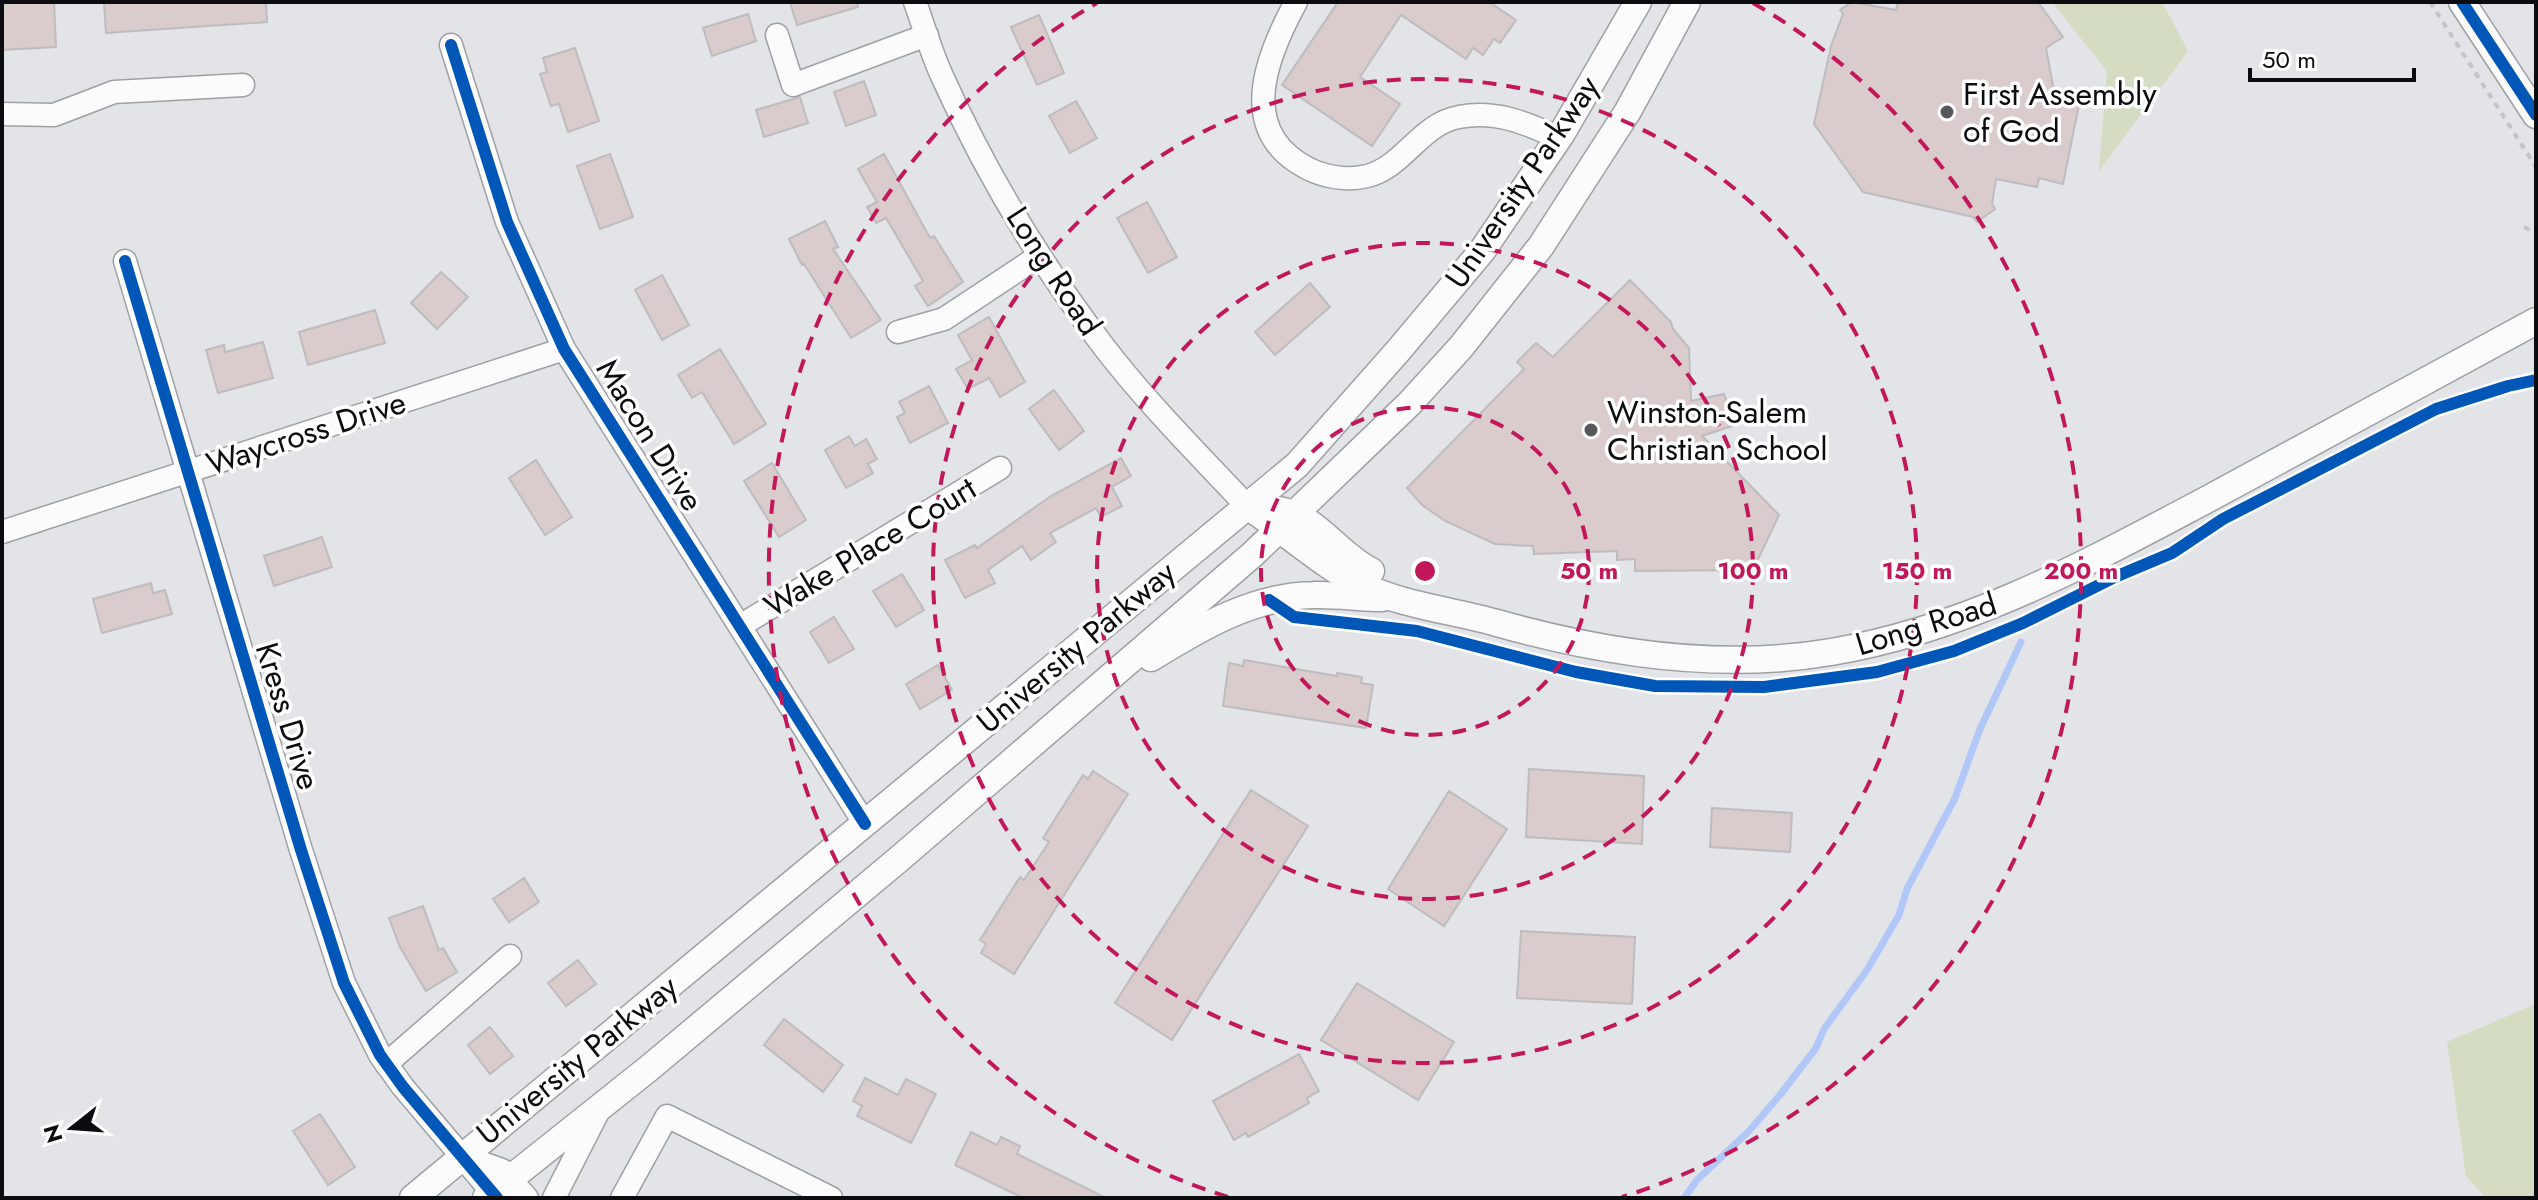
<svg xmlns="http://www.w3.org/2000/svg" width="2538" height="1200" font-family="Jost,sans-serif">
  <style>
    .green { fill: #d4ddc1 }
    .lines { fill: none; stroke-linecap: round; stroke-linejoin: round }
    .stream { stroke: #b1c7f7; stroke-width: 7 }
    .building { fill: #dacbcc; stroke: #bdbcbe; stroke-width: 2 }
    .minor-casing { stroke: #9fa0a4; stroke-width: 25 }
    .major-casing { stroke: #9fa0a4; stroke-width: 29 }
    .path { stroke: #c4c4c5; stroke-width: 4; stroke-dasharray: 6 6; stroke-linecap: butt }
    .minor { stroke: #fbfbfc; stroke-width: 22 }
    .major { stroke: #fbfbfc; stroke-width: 26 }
    .cycleway-casing { stroke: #fff; stroke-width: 17 }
    .cycleway { stroke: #0057b8; stroke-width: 12 }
    .ring { fill: none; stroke: #c2185b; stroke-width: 4; stroke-dasharray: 14 10 }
    .poi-dot { fill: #56585b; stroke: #fff; stroke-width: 3 }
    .labels { text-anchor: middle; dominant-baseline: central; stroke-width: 7; stroke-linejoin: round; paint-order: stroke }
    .poi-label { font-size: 32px; fill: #0b0c0f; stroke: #fff; text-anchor: start }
    .street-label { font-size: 32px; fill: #0b0c0f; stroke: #fff }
    .centre { fill: #c2185b; stroke: #fff; stroke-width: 4 }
    .ring-label { font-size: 24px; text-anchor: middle; font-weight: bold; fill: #c2185b; stroke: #fff; stroke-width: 7; stroke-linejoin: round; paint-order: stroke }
  </style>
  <rect width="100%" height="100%" fill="#e2e4e8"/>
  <g class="green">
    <polygon points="2052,2 2162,2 2188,51 2099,171 2107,71"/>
    <polygon points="2536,1004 2536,1198 2486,1198 2466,1176 2447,1042"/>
  </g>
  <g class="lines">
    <polyline class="stream" points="1684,1198 1697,1180 1749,1131 1780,1095 1816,1048 1824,1029 1867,970 1899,915 1907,889 1955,798 1980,729 2021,642"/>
  </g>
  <g class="building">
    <polygon points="2,2 54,2 56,47 2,50"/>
    <polygon points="104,2 266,2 267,22 106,33"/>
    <polygon points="790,2 857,2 858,7 797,25"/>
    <polygon points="1338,2 1489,2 1516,20 1500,43 1494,39 1483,55 1473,48 1466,59 1401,15 1360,77 1400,104 1372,146 1282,85"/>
    <polygon points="1852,2 1896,10 1898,2 2038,2 2063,37 2046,48 2055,96 2080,100 2063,184 2039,178 2037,187 1996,179 1992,204 1995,209 1977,222 1973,217 1863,192 1814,124 1831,46 1843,14 1840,10"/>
    <polygon points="748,14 756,41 712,56 703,28"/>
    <polygon points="1039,15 1064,73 1037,85 1011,27"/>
    <polygon points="575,48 599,121 568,132 559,104 551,106 540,74 547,72 543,58"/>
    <polygon points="864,81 876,115 846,126 834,92"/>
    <polygon points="800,97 808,123 764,137 756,110"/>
    <polygon points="1076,101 1097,138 1070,153 1049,116"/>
    <polygon points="610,154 633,217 600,229 577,166"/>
    <polygon points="884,154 930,238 934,236 963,282 928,306 915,286 923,281 886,218 876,223 867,207 877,202 858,169"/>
    <polygon points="1147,202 1177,257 1148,273 1117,218"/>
    <polygon points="825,221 838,247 833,249 881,320 851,338 804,264 802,265 789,239"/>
    <polygon points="441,272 468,297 437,329 411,303"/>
    <polygon points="662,275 689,325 662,340 635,290"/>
    <polygon points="1630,280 1671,322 1673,329 1689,348 1691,401 1724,394 1735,425 1702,436 1779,515 1753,570 1635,571 1635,559 1617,560 1617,551 1534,554 1533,546 1495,544 1445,521 1422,505 1407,488 1524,369 1517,362 1536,343 1553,357"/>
    <polygon points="1310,283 1330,307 1275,355 1255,332"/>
    <polygon points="375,310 385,343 308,365 299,332"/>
    <polygon points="989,317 1025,382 1000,397 989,378 968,389 956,369 972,360 958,335"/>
    <polygon points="263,342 273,378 218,393 206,350 224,345 225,352"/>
    <polygon points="720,349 766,424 734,444 702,392 692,398 678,375"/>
    <polygon points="929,386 948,423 910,443 897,417 905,413 899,402"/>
    <polygon points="1054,390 1084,431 1059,450 1029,409"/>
    <polygon points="849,436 855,446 866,439 877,459 868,464 873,473 846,488 825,450"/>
    <polygon points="1121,458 1131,476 1112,487 1122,506 1101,517 1096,508 1050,533 1056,542 1031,560 1022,546 988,570 995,583 965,598 945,560 975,545 977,548 1051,496"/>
    <polygon points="536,460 572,517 545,535 509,478"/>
    <polygon points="772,463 806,520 779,537 744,481"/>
    <polygon points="322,537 332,567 274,586 264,556"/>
    <polygon points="902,574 924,610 896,627 873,591"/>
    <polygon points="151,583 153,593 165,590 172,614 102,633 93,599"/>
    <polygon points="834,617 854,649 829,663 810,632"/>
    <polygon points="1244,660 1337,676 1337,673 1362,677 1361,683 1373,685 1366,728 1223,706 1229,663 1243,666"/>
    <polygon points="938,665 952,690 920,709 906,684"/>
    <polygon points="1529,769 1644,776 1642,844 1526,837"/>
    <polygon points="1093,771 1128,794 1014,974 981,953 986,944 980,940 1020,877 1024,880 1049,842 1043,838 1083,775 1088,779"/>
    <polygon points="1251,790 1308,826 1172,1040 1115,1003"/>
    <polygon points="1449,791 1507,829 1444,926 1388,889"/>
    <polygon points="1712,808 1792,813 1790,852 1710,847"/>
    <polygon points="524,878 539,902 509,922 493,899"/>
    <polygon points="423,906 439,950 443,948 457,972 426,991 400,947 389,918"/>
    <polygon points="1521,931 1635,937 1632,1004 1517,998"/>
    <polygon points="578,960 596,984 566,1006 548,983"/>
    <polygon points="1357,983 1454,1042 1418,1100 1321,1040"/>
    <polygon points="784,1019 843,1065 823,1092 764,1045"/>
    <polygon points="490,1027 513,1056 490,1074 468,1045"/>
    <polygon points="1299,1054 1319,1091 1307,1098 1309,1103 1248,1137 1246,1133 1234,1140 1213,1101"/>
    <polygon points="865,1078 898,1095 906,1079 936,1094 911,1143 857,1116 862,1106 853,1101"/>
    <polygon points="320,1114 355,1167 328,1185 293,1131"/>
    <polygon points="971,1132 997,1145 1001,1137 1020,1146 1017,1154 1106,1198 1023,1198 955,1165"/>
  </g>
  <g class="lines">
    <defs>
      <g id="minor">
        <path d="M915,2C924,27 931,52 942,76C985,172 1040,263 1104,347C1147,403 1197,453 1246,505"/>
        <path d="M1296,2C1266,57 1236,131 1307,168C1324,177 1348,181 1367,176C1404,167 1420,124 1459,117C1496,110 1526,123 1559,138"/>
        <polyline points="777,35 793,85 927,35"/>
        <polyline points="451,45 507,222 564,349 865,824"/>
        <polyline points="2,114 54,115 114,92 243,85"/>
        <polyline points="125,261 301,850 344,983 380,1055 403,1087 497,1198"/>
        <polyline points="898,332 944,319 1039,256"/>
        <polyline points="2,532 564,349"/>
        <polyline points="740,626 1000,468"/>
        <polyline points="386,1064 510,956"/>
        <polyline points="463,1156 502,1170 527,1198"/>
        <polyline points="554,1198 599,1110"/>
        <polyline points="622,1198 667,1116 831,1198"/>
      </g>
      <g id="major">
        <polyline points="2462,2 2536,115"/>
        <path d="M1246,505C1285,531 1320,563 1361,585C1403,606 1452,610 1497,623C1603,653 1721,671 1831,652C1968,629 2087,563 2208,499C2317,440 2427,380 2536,321"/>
        <path d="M1279,510C1316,516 1338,555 1371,571"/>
        <path d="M1151,658C1201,627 1253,596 1313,595C1336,594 1359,598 1382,598"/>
        <polyline points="413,1198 1297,465 1398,351 1482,251 1562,133 1638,2"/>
        <polyline points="486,1198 648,1069 899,859 1253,554 1410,403 1461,347 1541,246 1628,111 1687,2"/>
      </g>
    </defs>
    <use href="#minor" class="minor-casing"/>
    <use href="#major" class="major-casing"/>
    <g class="path">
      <polyline points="2430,2 2536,167"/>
      <polyline points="2524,227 2536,233"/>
    </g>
    <use href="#minor" class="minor"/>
    <use href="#major" class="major"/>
    <defs>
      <g id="cycleway">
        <polyline points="2462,2 2536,115"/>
        <polyline points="451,45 507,222 564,349 865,824"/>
        <polyline points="125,261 301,850 344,983 380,1055 403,1087 497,1198"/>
        <polyline points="1269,600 1294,617 1417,631 1576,672 1655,686 1764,687 1877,672 1954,651 2023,623 2115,577 2172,553 2223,519 2436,409 2508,386 2536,380"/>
      </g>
    </defs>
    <use href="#cycleway" class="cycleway-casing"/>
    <use href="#cycleway" class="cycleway"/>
  </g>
  <g class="ring">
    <circle cx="1425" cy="571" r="164"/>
    <circle cx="1425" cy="571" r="328"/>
    <circle cx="1425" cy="571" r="492"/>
    <path d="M1228 1197A656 656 0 0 1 1097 3M1753 3A656 656 0 0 1 1622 1197"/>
  </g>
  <g class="poi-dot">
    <circle cx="1947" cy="112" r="8"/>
    <circle cx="1591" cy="430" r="8"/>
  </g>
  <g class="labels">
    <g class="poi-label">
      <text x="1963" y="94">First Assembly<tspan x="1963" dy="37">of God</tspan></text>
      <text x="1607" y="412">Winston-Salem<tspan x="1607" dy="37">Christian School</tspan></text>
    </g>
    <g class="street-label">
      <text transform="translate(1522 182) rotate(-56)">University Parkway</text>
      <text transform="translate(1054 271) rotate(57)">Long Road</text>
      <text transform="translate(306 433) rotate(-18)">Waycross Drive</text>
      <text transform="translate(650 435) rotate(58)">Macon Drive</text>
      <text transform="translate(870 547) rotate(-31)">Wake Place Court</text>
      <text transform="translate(1926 624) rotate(-17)">Long Road</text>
      <text transform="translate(1076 647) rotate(-40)">University Parkway</text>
      <text transform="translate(288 716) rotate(73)">Kress Drive</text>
      <text transform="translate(577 1060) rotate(-39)">University Parkway</text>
    </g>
  </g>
  <circle cx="1425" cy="571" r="12" class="centre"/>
  <g class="ring-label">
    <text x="1589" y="579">50 m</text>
    <text x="1753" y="579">100 m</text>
    <text x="1917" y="579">150 m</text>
    <text x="2081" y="579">200 m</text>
  </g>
  <rect width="2538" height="1200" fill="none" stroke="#0b0c0f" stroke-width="8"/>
  <g transform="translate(72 1128) rotate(253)" stroke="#ffffff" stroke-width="6" paint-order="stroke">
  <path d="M0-6L14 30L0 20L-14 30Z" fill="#0b0c0f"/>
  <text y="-12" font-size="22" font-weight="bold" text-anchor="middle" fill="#0b0c0f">N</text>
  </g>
  <path d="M2250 68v12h164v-12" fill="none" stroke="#0b0c0f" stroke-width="4"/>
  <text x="2262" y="68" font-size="24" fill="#0b0c0f" stroke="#ffffff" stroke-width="6" paint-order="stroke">50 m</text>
</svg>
